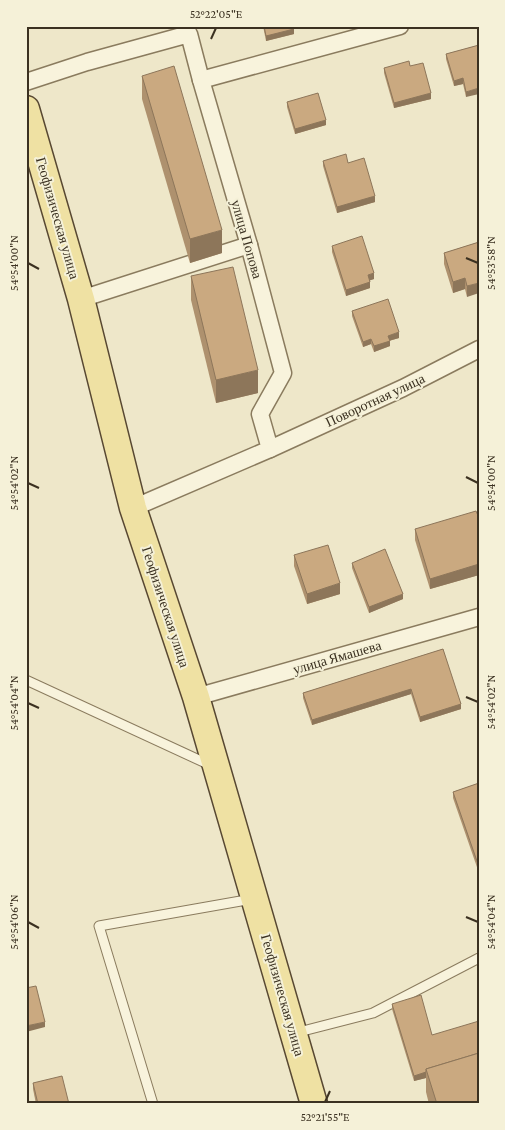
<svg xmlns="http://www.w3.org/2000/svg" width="505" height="1130" font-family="'Crimson Pro',serif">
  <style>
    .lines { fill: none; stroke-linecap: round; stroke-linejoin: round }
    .lane-casing { stroke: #8a7b5e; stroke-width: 11 }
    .street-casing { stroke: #8a7b5e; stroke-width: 19 }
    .primary-casing { stroke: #584832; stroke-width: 29 }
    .lane { stroke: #f8f3dc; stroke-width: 9 }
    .street { stroke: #f8f3dc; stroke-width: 16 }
    .primary { stroke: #efe1a3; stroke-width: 26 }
    .wall { fill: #ae916e }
    .shaded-wall { fill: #8d765a }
    .building { fill: #caa980; stroke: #8d765a }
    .ticks { fill: none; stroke: #3b3121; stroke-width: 2 }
    .labels { text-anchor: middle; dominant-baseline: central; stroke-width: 4; stroke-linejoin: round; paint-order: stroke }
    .street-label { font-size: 14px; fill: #3b3121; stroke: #f5f1d8 }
    .neatline { fill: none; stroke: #3b3121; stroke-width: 2 }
    .ticks-label { font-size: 12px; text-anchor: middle; fill: #3b3121 }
  </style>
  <rect width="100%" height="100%" fill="#eee7c9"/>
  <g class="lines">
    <defs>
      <g id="lane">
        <polyline points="26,680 210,765"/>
        <polyline points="295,1033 373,1013 479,958"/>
        <polyline points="153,1104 99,926 252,899"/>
      </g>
      <g id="street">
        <polyline points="26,82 87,62 189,34 201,80"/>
        <polyline points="81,299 249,245"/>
        <polyline points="270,449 403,388 479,349"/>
        <polyline points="133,508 270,449 260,414 283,373 249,245 201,80 400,26"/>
        <polyline points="196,697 479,617"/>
      </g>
      <polyline id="primary" points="26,109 81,299 133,508 196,697 314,1104"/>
    </defs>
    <use href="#lane" class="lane-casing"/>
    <use href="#street" class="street-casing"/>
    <use href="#primary" class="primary-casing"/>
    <use href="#lane" class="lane"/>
    <use href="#street" class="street"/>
    <use href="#primary" class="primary"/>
  </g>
  <g class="wall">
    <polygon points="263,26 294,26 294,34 266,41"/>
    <polygon points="479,45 466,97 463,84 454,86 446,59 446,54"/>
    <polygon points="410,66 431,99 394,108 384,73 384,68"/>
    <polygon points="142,76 222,253 190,263 142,99"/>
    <polygon points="287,102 326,125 295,134 287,107"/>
    <polygon points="323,161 348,163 375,202 337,213 323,166"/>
    <polygon points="479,242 467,297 465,289 453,293 444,264 444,253"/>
    <polygon points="332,246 374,279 370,280 370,288 346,296 332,252"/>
    <polygon points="191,276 258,393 216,403 191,300"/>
    <polygon points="352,311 399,338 389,341 390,346 374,352 371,344 363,347 352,316"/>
    <polygon points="479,518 479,575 430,589 415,540 415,529"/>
    <polygon points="294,555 340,594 307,604 294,566"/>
    <polygon points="352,563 403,599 369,613 352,568"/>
    <polygon points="443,649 461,709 420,722 411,694 312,725 303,698 303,693"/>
    <polygon points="479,783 479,873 453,798 453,792"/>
    <polygon points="392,1004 432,1035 479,1104 429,1104 426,1092 426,1078 414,1081 392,1009"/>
    <polygon points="33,1083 69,1104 36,1104 33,1089"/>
  </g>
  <g class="shaded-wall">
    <polygon points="294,29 294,34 266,41 266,36"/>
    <polygon points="463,78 463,84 454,86 454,81"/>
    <polygon points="479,88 479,94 466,97 466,92"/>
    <polygon points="431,93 431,99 394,108 394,103"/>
    <polygon points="326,120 326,125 295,134 295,129"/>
    <polygon points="375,196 375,202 337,213 337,207"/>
    <polygon points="222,230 222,253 190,263 190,239"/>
    <polygon points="374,273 374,279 368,281 368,275"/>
    <polygon points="465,278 465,289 453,293 453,282"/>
    <polygon points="370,282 370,288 346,296 346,290"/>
    <polygon points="479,283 479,293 467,297 467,286"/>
    <polygon points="399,332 399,338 388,341 388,336"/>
    <polygon points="371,339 371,344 363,347 363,342"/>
    <polygon points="390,341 390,346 374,352 374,346"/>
    <polygon points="258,370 258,393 216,403 216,380"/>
    <polygon points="479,564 479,575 430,589 430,579"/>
    <polygon points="340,583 340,594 307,604 307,594"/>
    <polygon points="403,594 403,599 369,613 369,607"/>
    <polygon points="411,689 411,694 312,725 312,720"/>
    <polygon points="461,704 461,709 420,722 420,717"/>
    <polygon points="45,1022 45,1027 26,1032 26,1026"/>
    <polygon points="426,1072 426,1078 414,1081 414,1076"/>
  </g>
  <g class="building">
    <polygon points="264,26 294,26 294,29 266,36"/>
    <polygon points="479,45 479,88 466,92 463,78 454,81 446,54"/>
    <polygon points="409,61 410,66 423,63 431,93 394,103 384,68"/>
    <polygon points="174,66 222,230 190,239 142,76"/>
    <polygon points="318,93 326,120 295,129 287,102"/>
    <polygon points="346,154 348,163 364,158 375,196 337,207 323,161"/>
    <polygon points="362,236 374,273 368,275 370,282 346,290 332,246"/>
    <polygon points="479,242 479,283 467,286 465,278 453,282 444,253"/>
    <polygon points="233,267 258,370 216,380 191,276"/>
    <polygon points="388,299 399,332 388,336 390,341 374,346 371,339 363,342 352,311"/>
    <polygon points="476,511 479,518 479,564 430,579 415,529"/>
    <polygon points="328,545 340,583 307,594 294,555"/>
    <polygon points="385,549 403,594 369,607 352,563"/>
    <polygon points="443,649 461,704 420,717 411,689 312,720 303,693"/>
    <polygon points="479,783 479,867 453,792"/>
    <polygon points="36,986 45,1022 26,1026 26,988"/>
    <polygon points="421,995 432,1035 479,1021 479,1053 426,1069 426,1072 414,1076 392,1004"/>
    <polygon points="479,1053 479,1104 437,1104 426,1069"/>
    <polygon points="62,1076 69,1104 38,1104 33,1083"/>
  </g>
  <path class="ticks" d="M211,39L216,28M466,258L478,263M28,263L39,269M466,477L478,483M28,483L39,488M466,697L478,702M28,703L39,708M466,917L478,922M28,922L39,928M325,1102L330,1091"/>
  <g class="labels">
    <g class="street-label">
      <text transform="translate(58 218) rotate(74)">Геофизическая улица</text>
      <text transform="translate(247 239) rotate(74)">улица Попова</text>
      <text transform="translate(375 400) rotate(-25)">Поворотная улица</text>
      <text transform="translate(166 607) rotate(72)">Геофизическая улица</text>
      <text transform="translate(337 657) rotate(-16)">улица Ямашева</text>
      <text transform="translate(283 995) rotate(74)">Геофизическая улица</text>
    </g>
  </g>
  <rect width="505" height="1130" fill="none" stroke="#f5f1d8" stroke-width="55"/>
  <rect x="28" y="28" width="450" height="1074" class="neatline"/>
  <g class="ticks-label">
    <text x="216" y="18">52°22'05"E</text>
    <text transform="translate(491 263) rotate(-90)" y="4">54°53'58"N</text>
    <text transform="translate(14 263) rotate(-90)" y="4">54°54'00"N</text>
    <text transform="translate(491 483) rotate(-90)" y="4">54°54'00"N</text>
    <text transform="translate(14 483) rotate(-90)" y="4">54°54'02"N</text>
    <text transform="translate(491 702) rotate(-90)" y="4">54°54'02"N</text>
    <text transform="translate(14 703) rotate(-90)" y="4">54°54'04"N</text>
    <text transform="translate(491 922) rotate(-90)" y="4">54°54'04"N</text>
    <text transform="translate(14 922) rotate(-90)" y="4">54°54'06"N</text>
    <text x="325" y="1121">52°21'55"E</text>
  </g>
</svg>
